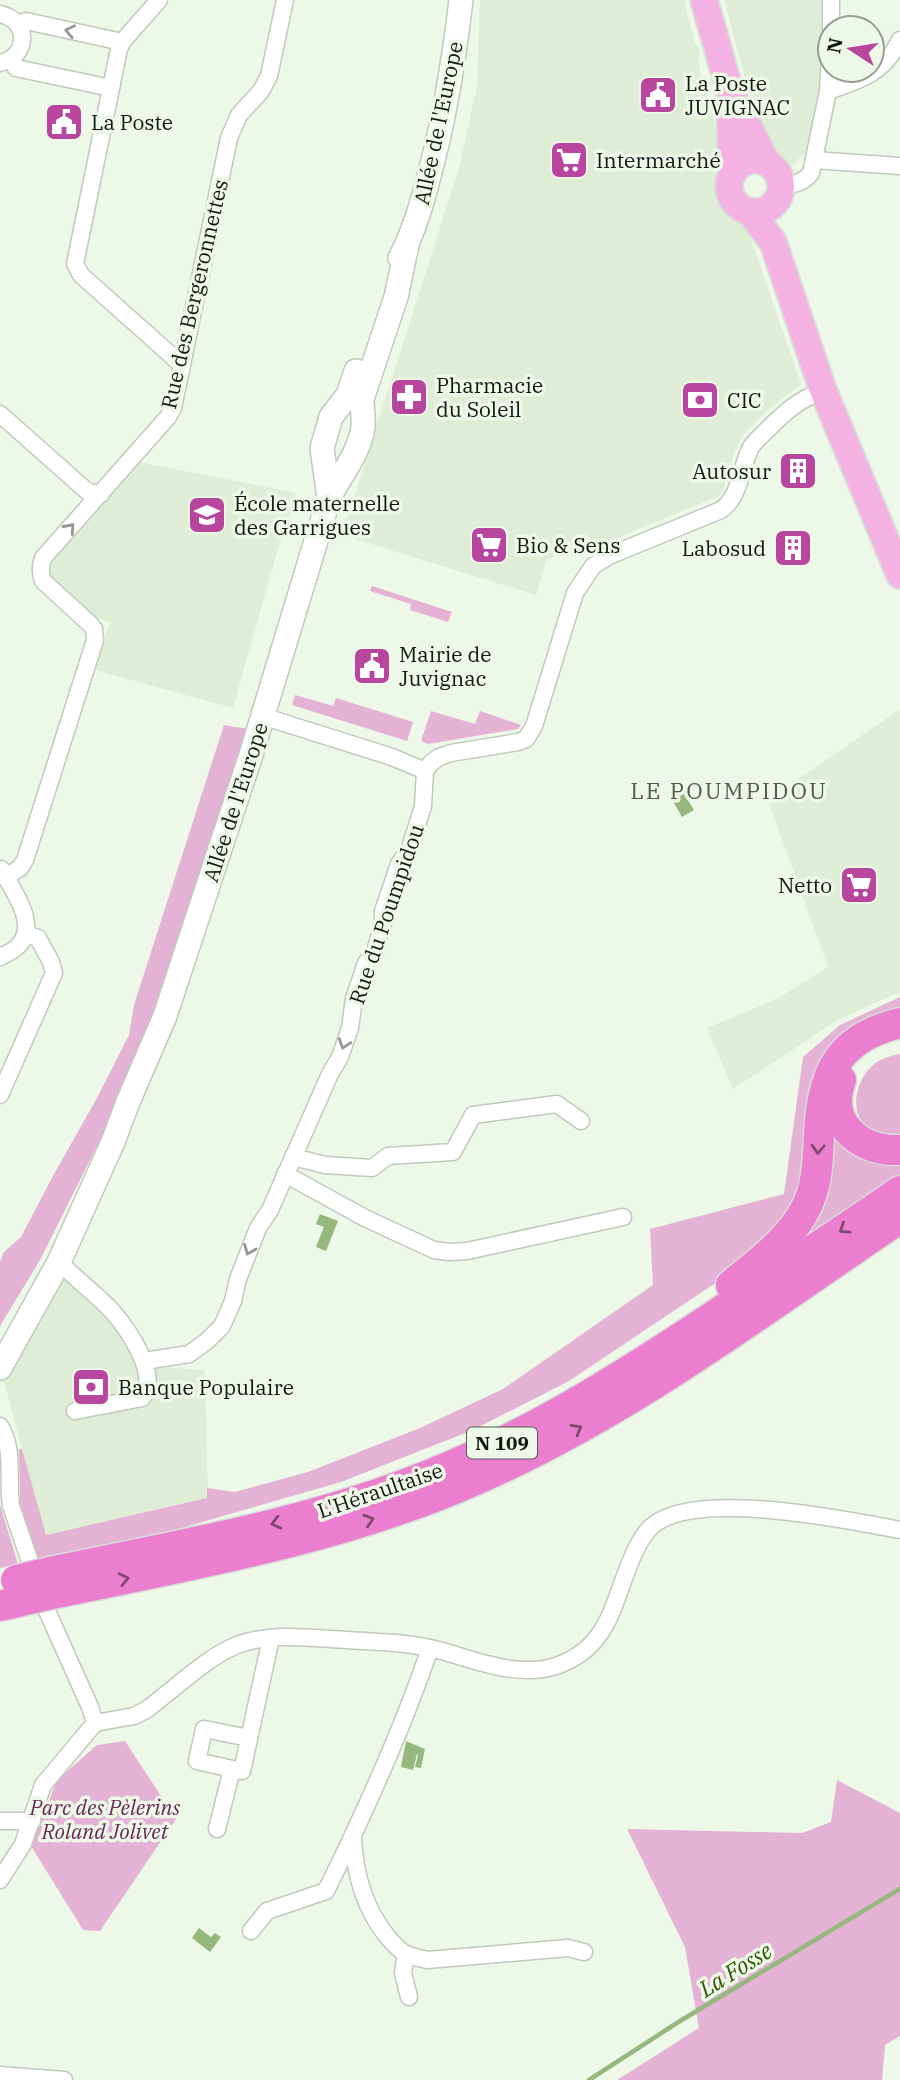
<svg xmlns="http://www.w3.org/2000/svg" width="900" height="2080" font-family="'IBM Plex Serif',serif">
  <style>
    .built { fill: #dfedd6 }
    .green { fill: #e3b2d4 }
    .water { fill: #96b77e }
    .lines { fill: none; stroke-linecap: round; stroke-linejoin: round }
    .stream { stroke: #96b77e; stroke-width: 4.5 }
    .street-casing { stroke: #c0caba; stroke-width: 19 }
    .secondary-casing { stroke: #c0caba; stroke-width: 26 }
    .primary-casing { stroke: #d9dad9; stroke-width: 30 }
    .highway-casing { stroke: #d9dad9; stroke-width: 33 }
    .street { stroke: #fff; stroke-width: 16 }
    .secondary { stroke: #fff; stroke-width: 23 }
    .primary { stroke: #f4b2e2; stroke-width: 26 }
    .highway { stroke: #ec7ecf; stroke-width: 30 }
    .highway-bridge-casing { stroke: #d9dad9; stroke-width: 33; stroke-linecap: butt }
    .highway-bridge { stroke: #ec7ecf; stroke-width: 30 }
    .oneway { stroke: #959794 }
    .oneway2 { stroke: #804a70 }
    .labels { text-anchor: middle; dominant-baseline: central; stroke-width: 7; stroke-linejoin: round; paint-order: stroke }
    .shield { fill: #eef8e8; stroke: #555a52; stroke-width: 2 }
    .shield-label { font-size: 19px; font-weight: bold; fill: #141711 }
    .poi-label { font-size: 21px; fill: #141711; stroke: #eef8e8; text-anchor: start }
    .street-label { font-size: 21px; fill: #141711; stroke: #eef8e8 }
    .park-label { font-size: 21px; font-style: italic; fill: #6a275a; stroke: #eef8e8 }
    .neighbourhood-label { font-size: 23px; letter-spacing: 2px; fill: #525a4d; stroke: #eef8e8 }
    .water-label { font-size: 23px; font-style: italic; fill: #2f5600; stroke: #eef8e8 }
  </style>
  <rect width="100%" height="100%" fill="#eef8e8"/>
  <g class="built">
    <polygon points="480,0 684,0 695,44 699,49 699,67 722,152 717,185 718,196 729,216 746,229 751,239 801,384 768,410 743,435 735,449 724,488 719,496 590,549 575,548 547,559 536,595 342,535 459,168 477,86"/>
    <polygon points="724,0 821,0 822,27 818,95 807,151 789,168 763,133 745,78"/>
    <polygon points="139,462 296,493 273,566 233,708 95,670 110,622 95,617 49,574 48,562"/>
    <polygon points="900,709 900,992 838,1020 733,1089 707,1028 777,999 828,967 768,800"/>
    <polygon points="60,1275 116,1323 141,1366 205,1370 208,1498 45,1535 4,1381"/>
  </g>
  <g class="green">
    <polygon points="372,586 452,612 448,622 410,610 411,604 370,591"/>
    <polygon points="295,695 333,706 336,698 413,722 407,741 292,705"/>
    <polygon points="431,711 475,724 480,711 521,725 518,729 428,744 421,741"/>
    <polygon points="224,725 248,729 143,1054 40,1260 0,1326 0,1262 4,1252 21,1237 54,1174 97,1098 129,1035 134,1005"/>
    <polygon points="900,997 900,1015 859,1030 799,1191 777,1229 744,1264 569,1381 473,1430 341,1482 178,1529 39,1560 20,1503 19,1449 22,1449 46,1535 207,1498 207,1488 235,1492 308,1472 420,1428 503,1389 653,1285 650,1229 784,1194 803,1057 840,1025"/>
    <path d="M900,1054V1139C887,1137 868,1132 861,1120C851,1105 858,1080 870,1068C878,1059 889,1056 900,1054Z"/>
    <polygon points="835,1103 900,1156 900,1174 799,1243"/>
    <polygon points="0,1505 18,1564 0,1568"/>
    <polygon points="125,1741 176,1819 100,1931 83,1930 31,1846 57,1780 97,1745"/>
    <polygon points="837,1780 900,1813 900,2036 885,2045 882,2080 617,2080 699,2028 685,1947 627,1829 802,1833 831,1822"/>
  </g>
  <g class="water">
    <polygon points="680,787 694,810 682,817 669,794"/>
    <polygon points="320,1214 338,1221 326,1251 316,1247 324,1227 316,1224"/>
    <polygon points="406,1741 425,1749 421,1768 415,1767 418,1755 417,1754 413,1770 401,1767"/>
    <polygon points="199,1928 211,1937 215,1933 221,1937 210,1952 192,1938"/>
  </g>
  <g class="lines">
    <polyline class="stream" points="589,2080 680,2021 900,1889"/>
    <defs>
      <g id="street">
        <polyline points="159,0 122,42 119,49 75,264 81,275 182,365"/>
        <polyline points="831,0 831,28"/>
        <path d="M0,14C30,20 29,57 0,63"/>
        <polyline points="18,25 26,21 122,42"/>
        <polyline points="11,60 16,68 111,88"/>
        <path d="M828,91C861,80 884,73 900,40"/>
        <polyline points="814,160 900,166"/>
        <path d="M781,185C794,185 803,183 811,173L828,91L830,57"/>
        <polyline points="0,414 88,492 101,494"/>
        <polyline points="262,716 392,757 425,771"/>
        <path d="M5,877L20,868L25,860L95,640L94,629L91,625L43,581C40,573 40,566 43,558L168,417L173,408L229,138L239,115L261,91L269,76L285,0"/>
        <path d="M0,957C6,954 14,951 19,945C39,924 12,889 1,869"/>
        <polyline points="0,1095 54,973 51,962 38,938 25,934"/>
        <polyline points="293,1157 325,1165 372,1168 388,1156 453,1152 473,1115 557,1104 581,1121"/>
        <polyline points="285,1174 365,1218 434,1250 449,1252 467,1251 623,1217"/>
        <path d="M59,1262C76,1279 96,1294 112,1311C127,1328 161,1376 142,1398L75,1411"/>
        <path d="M144,1361L189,1354L207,1341L222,1326L233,1301L238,1279L258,1228L270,1210L330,1074L340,1057L350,1028L354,999L366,963L375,951L383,924V911L399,864L410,848L414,835L423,806L425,771L431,763L439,757L451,753L518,742L526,739L534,726L575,593L593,566L611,555L721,510C741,496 740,468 751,447C755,441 761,436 766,431C786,411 797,401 823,390"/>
        <path d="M0,1426C15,1450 7,1479 11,1506L47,1611L90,1707L95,1723"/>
        <path d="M95,1723L134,1716L146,1710C173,1690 207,1657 237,1645C272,1632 310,1638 347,1640C379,1642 410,1642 442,1651C477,1661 519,1678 556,1666C610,1647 612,1604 632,1558C636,1548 643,1535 651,1527C692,1488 847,1520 900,1530"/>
        <polyline points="232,1769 197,1761 204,1729 249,1738"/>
        <polyline points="0,1821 32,1821"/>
        <polyline points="217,1829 232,1769 242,1771 271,1638"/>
        <path d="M353,1839C355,1874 364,1907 386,1935C392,1942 398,1950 406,1954C412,1957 420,1958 427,1960L568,1948L584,1952"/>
        <polyline points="0,1880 23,1844 43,1785 95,1723"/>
        <path d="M251,1931L267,1911L326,1891C365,1812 402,1731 430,1648"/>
        <polyline points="406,1954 403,1973 409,1997"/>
        <polyline points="0,2075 64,2080"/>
      </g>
      <g id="secondary">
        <path d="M400,258C414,232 422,204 429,176C445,118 454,60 461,0"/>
        <polyline points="329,498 322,448 331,417 348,395 356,371"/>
        <path d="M0,1368L59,1262L113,1142L128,1102L165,1016L250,758L329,498C341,474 359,454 363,427C364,417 362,409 362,399L396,297L407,245"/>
      </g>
      <g id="primary">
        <polyline points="704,0 729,88 766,162"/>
        <polyline points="730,99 732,174"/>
        <circle cx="755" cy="186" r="26"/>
        <polyline points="750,212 773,242 823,390 900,575"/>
      </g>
      <g id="highway">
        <path d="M841,1080C825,1122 859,1152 900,1150"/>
        <path d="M731,1285C762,1259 800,1233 812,1193C818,1174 818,1154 819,1134C822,1074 837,1038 900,1023"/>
        <path d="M50,1572C177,1545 308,1524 429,1475C538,1431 636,1368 733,1303C789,1266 845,1229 900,1191"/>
        <path d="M57,1593C197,1564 340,1539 471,1482C626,1415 761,1312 900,1218"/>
        <polyline points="0,1606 22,1601"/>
      </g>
    </defs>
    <use href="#street" class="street-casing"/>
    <use href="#secondary" class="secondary-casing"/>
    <use href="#primary" class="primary-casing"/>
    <use href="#highway" class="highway-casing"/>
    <use href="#street" class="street"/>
    <use href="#secondary" class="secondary"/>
    <use href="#primary" class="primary"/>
    <use href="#highway" class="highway"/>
    <defs>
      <g id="highway-bridge">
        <polyline points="16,1580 50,1572"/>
        <polyline points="22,1601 57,1593"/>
      </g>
    </defs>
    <use href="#highway-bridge" class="highway-bridge-casing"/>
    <use href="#highway-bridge" class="highway-bridge"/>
  </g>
  <defs><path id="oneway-chevron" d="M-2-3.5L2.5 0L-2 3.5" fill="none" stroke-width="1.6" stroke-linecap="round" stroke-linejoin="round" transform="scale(1.75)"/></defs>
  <g class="oneway">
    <use href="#oneway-chevron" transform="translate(70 31) rotate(-168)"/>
    <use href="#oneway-chevron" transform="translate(70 528) rotate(-48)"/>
    <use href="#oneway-chevron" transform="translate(344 1044) rotate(109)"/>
    <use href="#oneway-chevron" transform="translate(249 1250) rotate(112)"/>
  </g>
  <g class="oneway2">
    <use href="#oneway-chevron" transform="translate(818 1149) rotate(93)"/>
    <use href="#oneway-chevron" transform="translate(844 1229) rotate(146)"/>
    <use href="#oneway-chevron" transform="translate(577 1429) rotate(-30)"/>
    <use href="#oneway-chevron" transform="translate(369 1520) rotate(-17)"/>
    <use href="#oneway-chevron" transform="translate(276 1523) rotate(166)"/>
    <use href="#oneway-chevron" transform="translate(124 1579) rotate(-12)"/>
  </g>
  <defs>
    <symbol id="civic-square" viewBox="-11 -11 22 22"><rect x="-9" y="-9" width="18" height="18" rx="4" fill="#b8459e" stroke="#eef8e8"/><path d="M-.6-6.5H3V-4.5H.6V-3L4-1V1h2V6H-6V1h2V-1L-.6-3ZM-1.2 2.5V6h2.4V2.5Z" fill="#fff"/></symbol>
    <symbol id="supermarket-square" viewBox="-11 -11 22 22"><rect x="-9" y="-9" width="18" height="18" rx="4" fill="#b8459e" stroke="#eef8e8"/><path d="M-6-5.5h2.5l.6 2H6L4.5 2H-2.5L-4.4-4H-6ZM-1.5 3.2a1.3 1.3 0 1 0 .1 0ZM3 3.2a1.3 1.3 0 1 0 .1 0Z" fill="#fff"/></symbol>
    <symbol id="pharmacy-square" viewBox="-11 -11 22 22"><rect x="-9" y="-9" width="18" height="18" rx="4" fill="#b8459e" stroke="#eef8e8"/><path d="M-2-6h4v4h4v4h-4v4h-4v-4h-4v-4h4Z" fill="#fff"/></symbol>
    <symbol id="bank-square" viewBox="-11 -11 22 22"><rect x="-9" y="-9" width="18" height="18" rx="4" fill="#b8459e" stroke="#eef8e8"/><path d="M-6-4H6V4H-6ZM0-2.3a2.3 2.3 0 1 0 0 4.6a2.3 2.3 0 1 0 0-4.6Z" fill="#fff"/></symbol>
    <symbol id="building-square" viewBox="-11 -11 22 22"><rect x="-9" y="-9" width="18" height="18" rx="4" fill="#b8459e" stroke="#eef8e8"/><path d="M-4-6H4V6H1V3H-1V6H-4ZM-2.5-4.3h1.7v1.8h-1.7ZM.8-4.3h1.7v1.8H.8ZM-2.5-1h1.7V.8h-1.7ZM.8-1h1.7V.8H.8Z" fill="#fff"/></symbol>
    <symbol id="school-square" viewBox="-11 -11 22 22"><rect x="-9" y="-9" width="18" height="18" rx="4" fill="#b8459e" stroke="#eef8e8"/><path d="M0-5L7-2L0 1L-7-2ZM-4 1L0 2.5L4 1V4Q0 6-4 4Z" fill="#fff"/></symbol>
  </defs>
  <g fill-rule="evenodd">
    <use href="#civic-square" x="636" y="73" width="44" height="44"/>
    <use href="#civic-square" x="42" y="100" width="44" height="44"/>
    <use href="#supermarket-square" x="547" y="138" width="44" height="44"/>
    <use href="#pharmacy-square" x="387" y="375" width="44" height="44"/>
    <use href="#bank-square" x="678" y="378" width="44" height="44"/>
    <use href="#building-square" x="776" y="449" width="44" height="44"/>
    <use href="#school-square" x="185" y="493" width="44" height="44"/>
    <use href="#supermarket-square" x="467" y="523" width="44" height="44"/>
    <use href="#building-square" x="771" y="526" width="44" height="44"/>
    <use href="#civic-square" x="350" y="644" width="44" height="44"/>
    <use href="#supermarket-square" x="837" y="863" width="44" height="44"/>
    <use href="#bank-square" x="69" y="1365" width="44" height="44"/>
  </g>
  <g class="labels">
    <rect class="shield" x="467" y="1427.5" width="70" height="31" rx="5"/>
    <g class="shield-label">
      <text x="502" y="1443">N 109</text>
    </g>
    <g class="poi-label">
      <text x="685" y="83">La Poste<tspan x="685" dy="24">JUVIGNAC</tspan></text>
      <text x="91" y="122">La Poste</text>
      <text x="596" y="160">Intermarché</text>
      <text x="436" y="385">Pharmacie<tspan x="436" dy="24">du Soleil</tspan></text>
      <text x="727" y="400">CIC</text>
      <text x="771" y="471" text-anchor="end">Autosur</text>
      <text x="234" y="503">École maternelle<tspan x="234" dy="24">des Garrigues</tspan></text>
      <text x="516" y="545">Bio &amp; Sens</text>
      <text x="766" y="548" text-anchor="end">Labosud</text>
      <text x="399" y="654">Mairie de<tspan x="399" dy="24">Juvignac</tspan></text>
      <text x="832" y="885" text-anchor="end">Netto</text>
      <text x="118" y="1387">Banque Populaire</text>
    </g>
    <g class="street-label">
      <text transform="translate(438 123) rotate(-78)">Allée de l'Europe</text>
      <text transform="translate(194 294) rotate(-77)">Rue des Bergeronnettes</text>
      <text transform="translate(235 802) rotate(-72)">Allée de l'Europe</text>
      <text transform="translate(386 914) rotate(-71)">Rue du Poumpidou</text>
      <text transform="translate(380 1490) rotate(-19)">L'Héraultaise</text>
    </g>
    <g class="park-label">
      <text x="105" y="1807">Parc des Pèlerins<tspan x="105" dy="24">Roland Jolivet</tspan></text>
    </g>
    <g class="neighbourhood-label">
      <text x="729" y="790">LE POUMPIDOU</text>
    </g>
    <g class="water-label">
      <text transform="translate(735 1969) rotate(-32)">La Fosse</text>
    </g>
  </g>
  <g transform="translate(851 49) rotate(282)"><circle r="33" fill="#eef8e8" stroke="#979e92" stroke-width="2"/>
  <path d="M0-5L12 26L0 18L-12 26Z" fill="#b8459e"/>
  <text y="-10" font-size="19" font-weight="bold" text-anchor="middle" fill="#141711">N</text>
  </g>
</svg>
